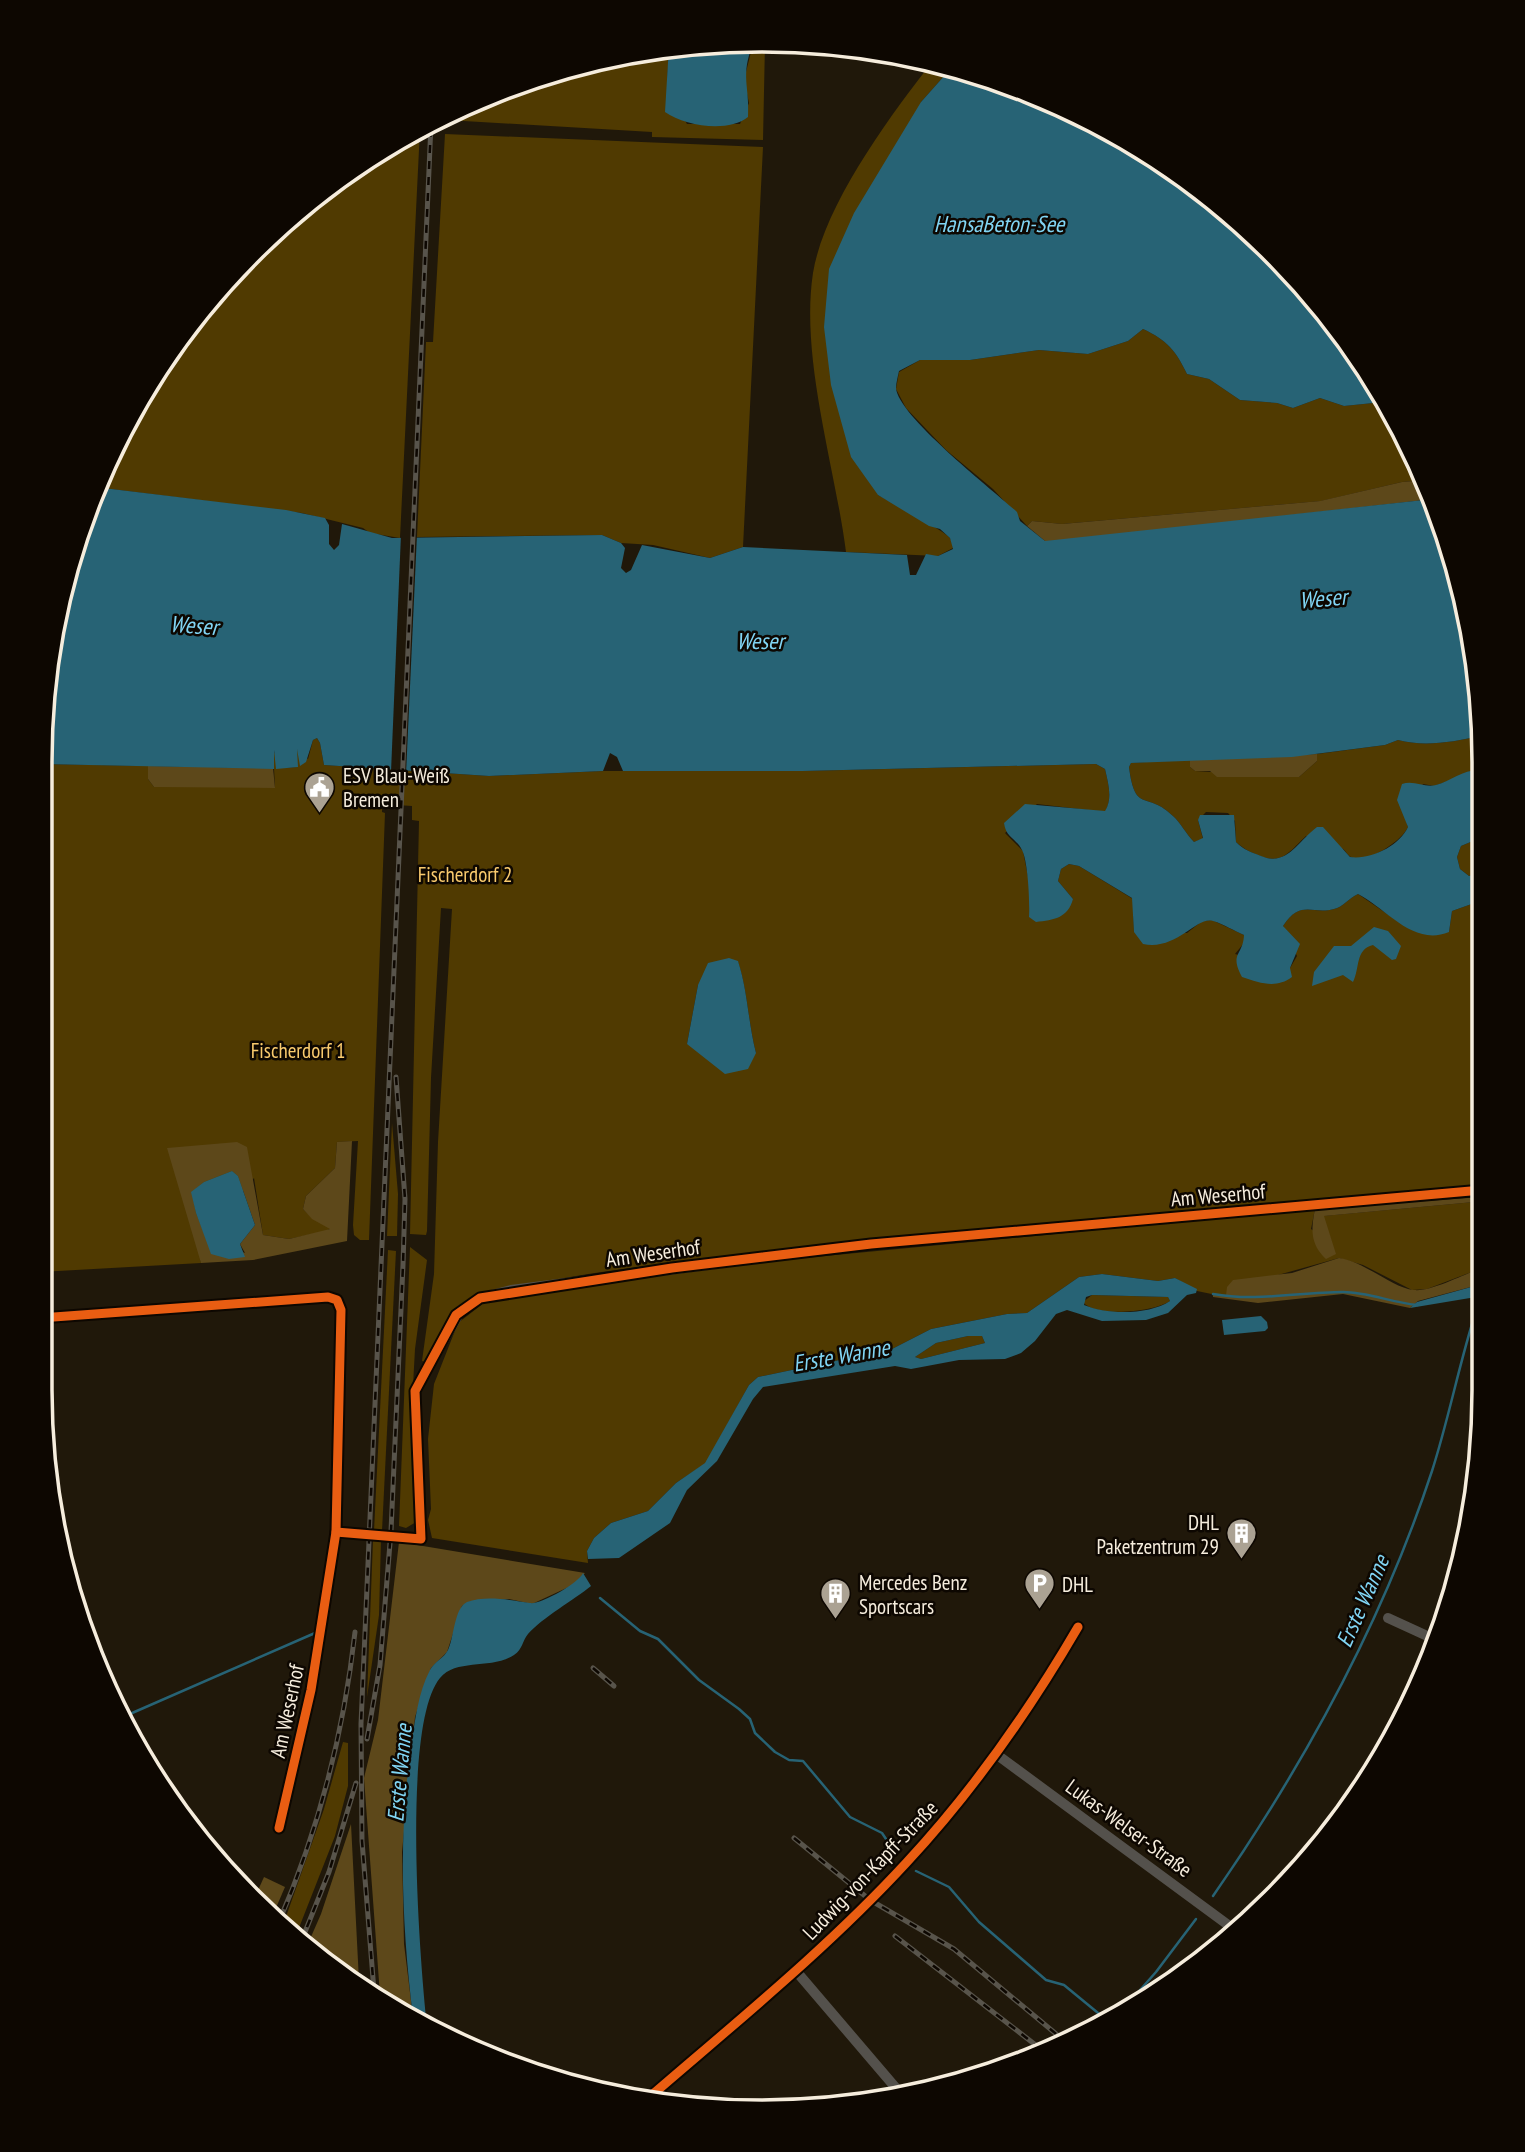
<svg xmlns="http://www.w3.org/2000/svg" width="1525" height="2152" font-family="'PT Sans Narrow',sans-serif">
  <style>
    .green { fill: #503a01; fill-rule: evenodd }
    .forest { fill: #5d481a; fill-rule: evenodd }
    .water { fill: #276375; fill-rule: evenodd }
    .pier { fill: #20180a }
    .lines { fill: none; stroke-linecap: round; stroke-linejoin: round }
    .stream { stroke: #276375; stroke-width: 2.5 }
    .minor { stroke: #54514c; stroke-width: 10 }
    .rail-casing { stroke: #58544b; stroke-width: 5 }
    .rail { stroke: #0d0701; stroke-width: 2.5; stroke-dasharray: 8; stroke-linecap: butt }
    .cycleway-casing { stroke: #0d0701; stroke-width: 13 }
    .cycleway { stroke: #e95d12; stroke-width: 9 }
    .labels { text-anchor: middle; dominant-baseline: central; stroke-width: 5; stroke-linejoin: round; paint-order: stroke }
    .poi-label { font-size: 21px; fill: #f6eddd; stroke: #0d0701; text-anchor: start }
    .park-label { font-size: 21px; fill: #f9ca6d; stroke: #0d0701 }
    .street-label { font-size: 21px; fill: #f6eddd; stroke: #0d0701 }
    .water-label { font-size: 23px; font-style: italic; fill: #81d5f4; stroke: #0d0701 }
    .rim { fill: none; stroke: #f6eddd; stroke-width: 3.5 }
  </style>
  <rect width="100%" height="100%" fill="#20180a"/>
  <g class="green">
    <polygon points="765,43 763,140 652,137 652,132 447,120 447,116 531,78 669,46 667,87 687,124 740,124 749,103 744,80 753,44"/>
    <path d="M932,62L953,66L921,102L878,495C889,501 946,532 950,538C951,539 953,547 953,548L938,556L846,552C835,466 800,358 813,273C824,205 890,116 932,62Z"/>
    <polygon points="420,129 400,538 370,533 363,528 302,513 95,487 137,401 219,287 287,219 402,137"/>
    <polygon points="445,134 763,147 743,547 710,558 653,545 621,543 602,535 417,537 426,342 433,342"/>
    <path d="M1143,329C1167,340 1176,351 1187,374L1209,379L1240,400L1277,403L1293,408L1320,398L1344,406L1383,402L1410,443L1425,480L1402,482L1321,501L1062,524L1032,521L1027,526L993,489L946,450L906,408L896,389L899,372L920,360H970L1039,350L1088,354L1128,341Z"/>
    <path d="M1479,736V770L1434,786L1423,784L1404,814L1408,827C1402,841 1366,865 1351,857C1348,856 1346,851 1343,849C1333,843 1317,840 1306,836C1290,851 1282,865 1260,856C1250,852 1244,849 1236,842L1235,821L1228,813L1206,812L1198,820L1203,839L1194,842C1186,834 1181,823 1173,816C1147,790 1135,815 1129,767L1131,763L1190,759V767L1195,771L1299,777L1317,761V754L1385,745L1398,740C1423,747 1455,742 1479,736Z"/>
    <path d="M317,738L320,743L324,765L489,776L603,771H803L1096,764L1105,769C1108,783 1113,798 1105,812L1037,804L1005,833L1023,851L1030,887V918L1073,899L1058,881L1061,869L1069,864L1079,866L1133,899L1134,932L1187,933L1202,921L1212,920L1244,935V943L1235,954L1290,968L1297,956L1283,926C1301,899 1311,915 1334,909C1343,907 1349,898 1358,894L1396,920L1449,932L1452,911L1480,901L1482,1187C1260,1204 1038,1223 816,1248C702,1260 582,1268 471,1299L429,1363L422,1361L434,1274L438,1142L452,909L441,908L431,1078L427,1231L426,1235L410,1234L419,821L412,820V806L382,804V812L385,813L369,1240H360L354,1235L353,1225L358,1141L337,1142L335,1168L306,1196L303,1209L312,1218L331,1228L326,1231L289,1239L263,1235L254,1178L198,1245L201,1263L40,1272V764L148,766V779L154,787H275L273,750L282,768L297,767V749L308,759L313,740ZM738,962C748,992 748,1022 756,1053L687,1044L698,985Z"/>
    <polygon points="1480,838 1480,873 1469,876 1460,869 1457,857 1461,846"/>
    <polygon points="392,1123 398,1194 397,1236 387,1236"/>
    <polygon points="1474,1202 1482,1234 1482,1268 1427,1289 1412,1290 1363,1265 1339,1258 1278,1275 1226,1297 1197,1291 1175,1278 1158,1281 1102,1274 1079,1277 1027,1313 1007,1314 931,1329 892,1349 758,1377 749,1385 706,1463 676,1483 648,1511 611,1523 594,1538 587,1551 588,1563 432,1538 428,1520 431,1509 428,1439 434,1384 458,1323 485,1302 600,1282 783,1260 1315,1209 1311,1229 1332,1243 1323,1216"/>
    <polygon points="410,1247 427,1260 415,1349 412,1404 416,1522 406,1528 399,1526"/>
    <polygon points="388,1250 396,1251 382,1531 374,1531"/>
    <path d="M1092,1295L1168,1297L1170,1301C1154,1312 1095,1318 1083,1302Z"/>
    <polygon points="968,1336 982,1336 985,1343 921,1359 915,1357 936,1343"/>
    <polygon points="373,1540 381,1540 379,1615 367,1697"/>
    <polygon points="343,1742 348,1743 348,1786 335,1836 295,1938 282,1928 324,1809"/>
  </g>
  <g class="forest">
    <polygon points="1425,480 1433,499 1065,541 1045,541 1027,526 1032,521 1062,524 1320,501 1402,482"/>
    <polygon points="1317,754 1317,761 1299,777 1217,777 1210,771 1195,771 1190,767 1190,759"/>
    <polygon points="148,766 273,768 275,788 154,787 148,779"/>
    <path d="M352,1141L347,1241L253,1260L201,1263L167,1148L237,1142L247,1147L263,1235L289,1239L330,1229L312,1219L303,1209L306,1196L335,1168L337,1142ZM232,1171L238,1176L255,1225L240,1244L245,1253L206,1238L196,1213L192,1192L204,1182Z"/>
    <path d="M1481,1197L1482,1234L1474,1202L1324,1216L1336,1254L1326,1259C1310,1244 1311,1229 1315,1209Z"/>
    <path d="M1339,1258C1366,1262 1392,1288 1414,1290C1431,1292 1464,1274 1482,1268V1284L1418,1301L1410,1308L1343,1294L1258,1303L1213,1297V1294L1226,1296L1227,1287L1233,1280L1292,1273Z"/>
    <polygon points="399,1542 585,1573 573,1585 532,1604 509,1599 469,1602 462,1606 447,1652 431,1668 415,1717 402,1852 404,1944 413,2017 380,1995 364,1778 378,1720"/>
    <polygon points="351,1824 359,1981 307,1946 321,1914"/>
    <polygon points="264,1877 285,1887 272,1917 255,1897"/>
  </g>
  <g class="water">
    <path d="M753,44C740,76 750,86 748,117C728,133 685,126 665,112L669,46Z"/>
    <path d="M953,66L1082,115L1202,190L1306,287L1383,402L1344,406L1320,398L1293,408L1277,403L1240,400L1209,379L1187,374C1176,351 1167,340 1143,329L1128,341L1088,354L1039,350L970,360H920L899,371C898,376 896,383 896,388C898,416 993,490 1017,512L1020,521L1045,541L1433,499L1447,531L1479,668V736C1455,742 1423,747 1398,740L1385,745L1292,757L1131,763L1129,767C1135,815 1147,790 1173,816C1181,823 1186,834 1194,842L1203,838L1198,820L1200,815H1234L1236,842C1244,850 1251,852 1261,856C1287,867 1297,842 1317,827H1323L1350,857C1371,860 1399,846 1408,827L1397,800L1402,784C1414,780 1425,788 1436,785C1451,781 1462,770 1479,770L1480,838L1461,846L1457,857L1460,869L1469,876L1480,873V901L1452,911L1449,932C1413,947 1386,908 1358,894C1349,898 1343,907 1334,909C1312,915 1301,899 1283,926L1300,944L1290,968L1292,977C1276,989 1260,983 1242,977C1229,953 1243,956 1244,935C1234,931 1224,924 1213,921C1196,916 1177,951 1143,944L1134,932L1132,898L1079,866L1069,864L1061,869L1058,881L1073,899C1068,918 1054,920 1036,922L1029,917C1030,903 1028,861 1022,850C1016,838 1006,838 1004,823L1025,804L1105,811C1113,798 1108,783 1105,769L1096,764L803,771H623L617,757L610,753L603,771L489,776L324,765L320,743L317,738L313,740L306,762L300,766L297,749L298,767L276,769L274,750V769L40,764L54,621L95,487L286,510L325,518L329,525V544L334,550L339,545L342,524L392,538L602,535L621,543L625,548L621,568L626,573L631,570L642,545L710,558L743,547L907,555L910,575H916L926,554L938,556L953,549L950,538L940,529L929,526L878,495L851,457L831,385L824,327L829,269L854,213L921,102Z"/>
    <path d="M1374,927L1388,931L1401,946L1396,959L1392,960L1373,945C1355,949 1360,969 1353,982L1343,975L1312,986L1314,972L1334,946H1351Z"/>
    <path d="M729,958L738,961C748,992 748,1022 756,1053L748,1069L725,1074L687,1044L698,985L708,963Z"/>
    <polygon points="232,1171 238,1176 255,1225 240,1244 245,1257 229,1259 211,1254 196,1213 191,1192 204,1182"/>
    <path d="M1102,1274L1158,1281L1175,1278L1197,1289L1196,1293L1187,1295L1168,1313L1146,1320L1102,1321L1067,1310L1056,1314L1035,1341L1021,1353L1005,1359L959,1360L911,1369L895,1366L763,1387L753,1399L717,1461L687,1490L670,1523L619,1558L588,1559L587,1551L594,1538L611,1523L648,1511L676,1483L705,1463L749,1385L758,1377L892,1349L931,1329L1007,1314L1027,1313L1079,1277ZM1092,1295L1168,1297L1170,1301C1149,1315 1107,1315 1084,1305L1086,1297ZM968,1336H982L985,1343L921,1359L915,1357L936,1343Z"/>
    <polygon points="1482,1284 1482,1296 1410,1308 1417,1302"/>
    <polygon points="1261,1316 1267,1322 1268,1328 1265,1331 1224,1335 1222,1320"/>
    <path d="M583,1573L591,1586C575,1599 542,1618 528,1634C522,1641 523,1649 514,1655C491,1670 457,1658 440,1678C401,1725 420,1962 427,2027L413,2017C402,1927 398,1837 411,1747C415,1721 418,1693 430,1670C434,1662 444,1658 448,1650C454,1638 454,1608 467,1602C485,1595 512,1600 530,1603C540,1605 579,1583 583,1573Z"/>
  </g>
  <polygon class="pier" points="401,534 417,534 406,774 391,772"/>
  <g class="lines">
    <g class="stream">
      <path d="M1213,1294C1257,1302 1299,1292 1343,1292C1369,1292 1392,1303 1418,1305"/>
      <polyline points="600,1598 640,1631 658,1639 699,1680 739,1709 750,1719 755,1733 775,1752 789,1760 803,1761 850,1817 882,1833 896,1854"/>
      <polyline points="123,1717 315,1633"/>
      <polyline points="916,1871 949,1887 979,1922 1031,1967 1046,1980 1064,1985 1109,2022"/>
      <path d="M1213,1896C1304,1765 1382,1623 1432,1471C1449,1418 1459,1364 1476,1311L1474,1295"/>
      <polyline points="1125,2007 1156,1972 1196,1919"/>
      <polyline points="1112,2021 1114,2018"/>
    </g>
    <g class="minor">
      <polyline points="1388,1618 1436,1640"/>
      <polyline points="996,1754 1239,1933"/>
      <polyline points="279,1828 311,1690 336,1532 421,1539 415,1391 461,1310 480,1298 511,1290 871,1244 1482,1190"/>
      <polyline points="796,1971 901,2094"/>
      <path d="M645,2101C734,2024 827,1949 907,1862C973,1791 1029,1711 1078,1627"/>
    </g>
    <defs>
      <g id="rail">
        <polyline points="593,1668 614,1686"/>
        <polyline points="367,1739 380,1665 391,1531 403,1265 405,1199 396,1077"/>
        <polyline points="794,1838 870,1900 954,1949 1067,2043"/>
        <path d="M278,1924C318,1832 344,1731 355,1632"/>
        <polyline points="895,1936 1046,2053"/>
        <polyline points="301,1942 329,1872 356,1783"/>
        <polyline points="374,1991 362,1841 361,1724 431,124"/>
      </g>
    </defs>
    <use href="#rail" class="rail-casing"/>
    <use href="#rail" class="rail"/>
    <defs>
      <g id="cycleway">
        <polyline points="40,1318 328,1297 337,1300 341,1310 336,1532 311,1690 279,1828"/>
        <polyline points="336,1532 421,1539 415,1391 456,1315 480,1298 672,1268 871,1244 1482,1190"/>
        <path d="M645,2101C734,2024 827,1949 907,1862C973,1791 1029,1711 1078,1627"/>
      </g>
    </defs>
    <use href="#cycleway" class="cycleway-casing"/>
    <use href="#cycleway" class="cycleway"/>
  </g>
  <defs>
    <symbol id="civic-pin" viewBox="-11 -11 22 30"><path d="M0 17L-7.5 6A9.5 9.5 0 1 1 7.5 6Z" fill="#aba293" stroke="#0d0701"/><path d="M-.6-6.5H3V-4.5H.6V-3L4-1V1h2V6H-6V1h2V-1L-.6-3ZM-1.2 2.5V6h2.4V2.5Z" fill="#fff"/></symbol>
    <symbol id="building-pin" viewBox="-11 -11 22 30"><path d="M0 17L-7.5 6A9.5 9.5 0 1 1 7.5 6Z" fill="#aba293" stroke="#0d0701"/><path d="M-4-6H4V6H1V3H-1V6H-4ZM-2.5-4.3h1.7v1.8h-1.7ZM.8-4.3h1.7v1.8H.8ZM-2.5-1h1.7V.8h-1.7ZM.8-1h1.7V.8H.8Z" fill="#fff"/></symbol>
    <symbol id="parking-pin" viewBox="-11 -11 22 30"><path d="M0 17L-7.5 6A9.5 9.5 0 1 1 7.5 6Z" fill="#aba293" stroke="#0d0701"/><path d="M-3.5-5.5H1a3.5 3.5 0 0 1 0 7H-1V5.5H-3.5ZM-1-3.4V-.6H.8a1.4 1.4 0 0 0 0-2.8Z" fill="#fff"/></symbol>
  </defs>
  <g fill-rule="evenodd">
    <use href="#civic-pin" x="302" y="770" width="35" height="47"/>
    <use href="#building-pin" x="1224" y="1516" width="35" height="47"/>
    <use href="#parking-pin" x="1022" y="1566" width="35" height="47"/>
    <use href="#building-pin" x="818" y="1576" width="35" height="47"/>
  </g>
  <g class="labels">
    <g class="poi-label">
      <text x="343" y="775">ESV Blau-Weiß<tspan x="343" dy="24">Bremen</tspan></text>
      <text x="1219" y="1522" text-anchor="end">DHL<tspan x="1219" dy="24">Paketzentrum 29</tspan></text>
      <text x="859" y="1582">Mercedes Benz<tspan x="859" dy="24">Sportscars</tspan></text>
      <text x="1062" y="1584">DHL</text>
    </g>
    <g class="park-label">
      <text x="465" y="874">Fischerdorf 2</text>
      <text x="298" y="1050">Fischerdorf 1</text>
    </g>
    <g class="street-label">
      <text transform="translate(1218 1195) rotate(-5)">Am Weserhof</text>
      <text transform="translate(653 1253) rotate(-8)">Am Weserhof</text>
      <text transform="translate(287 1711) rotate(-78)">Am Weserhof</text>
      <text transform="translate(1129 1828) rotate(36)">Lukas-Welser-Straße</text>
      <text transform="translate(870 1870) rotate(-46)">Ludwig-von-Kapff-Straße</text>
    </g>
    <g class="water-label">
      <text x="999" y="223">HansaBeton-See</text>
      <text transform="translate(1323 598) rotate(-5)">Weser</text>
      <text transform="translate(194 625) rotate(4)">Weser</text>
      <text x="760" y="640">Weser</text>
      <text transform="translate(841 1355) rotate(-10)">Erste Wanne</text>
      <text transform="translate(1362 1601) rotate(-66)">Erste Wanne</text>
      <text transform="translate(399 1773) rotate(-85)">Erste Wanne</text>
    </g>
  </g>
  <path d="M0 0H1525V2152H0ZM762 52H762A710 710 0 0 1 1472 762V1390A710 710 0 0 1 762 2100H762A710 710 0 0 1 52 1390V762A710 710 0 0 1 762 52Z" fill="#0d0701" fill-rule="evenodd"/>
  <path class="rim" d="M762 52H762A710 710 0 0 1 1472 762V1390A710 710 0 0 1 762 2100H762A710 710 0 0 1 52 1390V762A710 710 0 0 1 762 52Z"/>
</svg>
